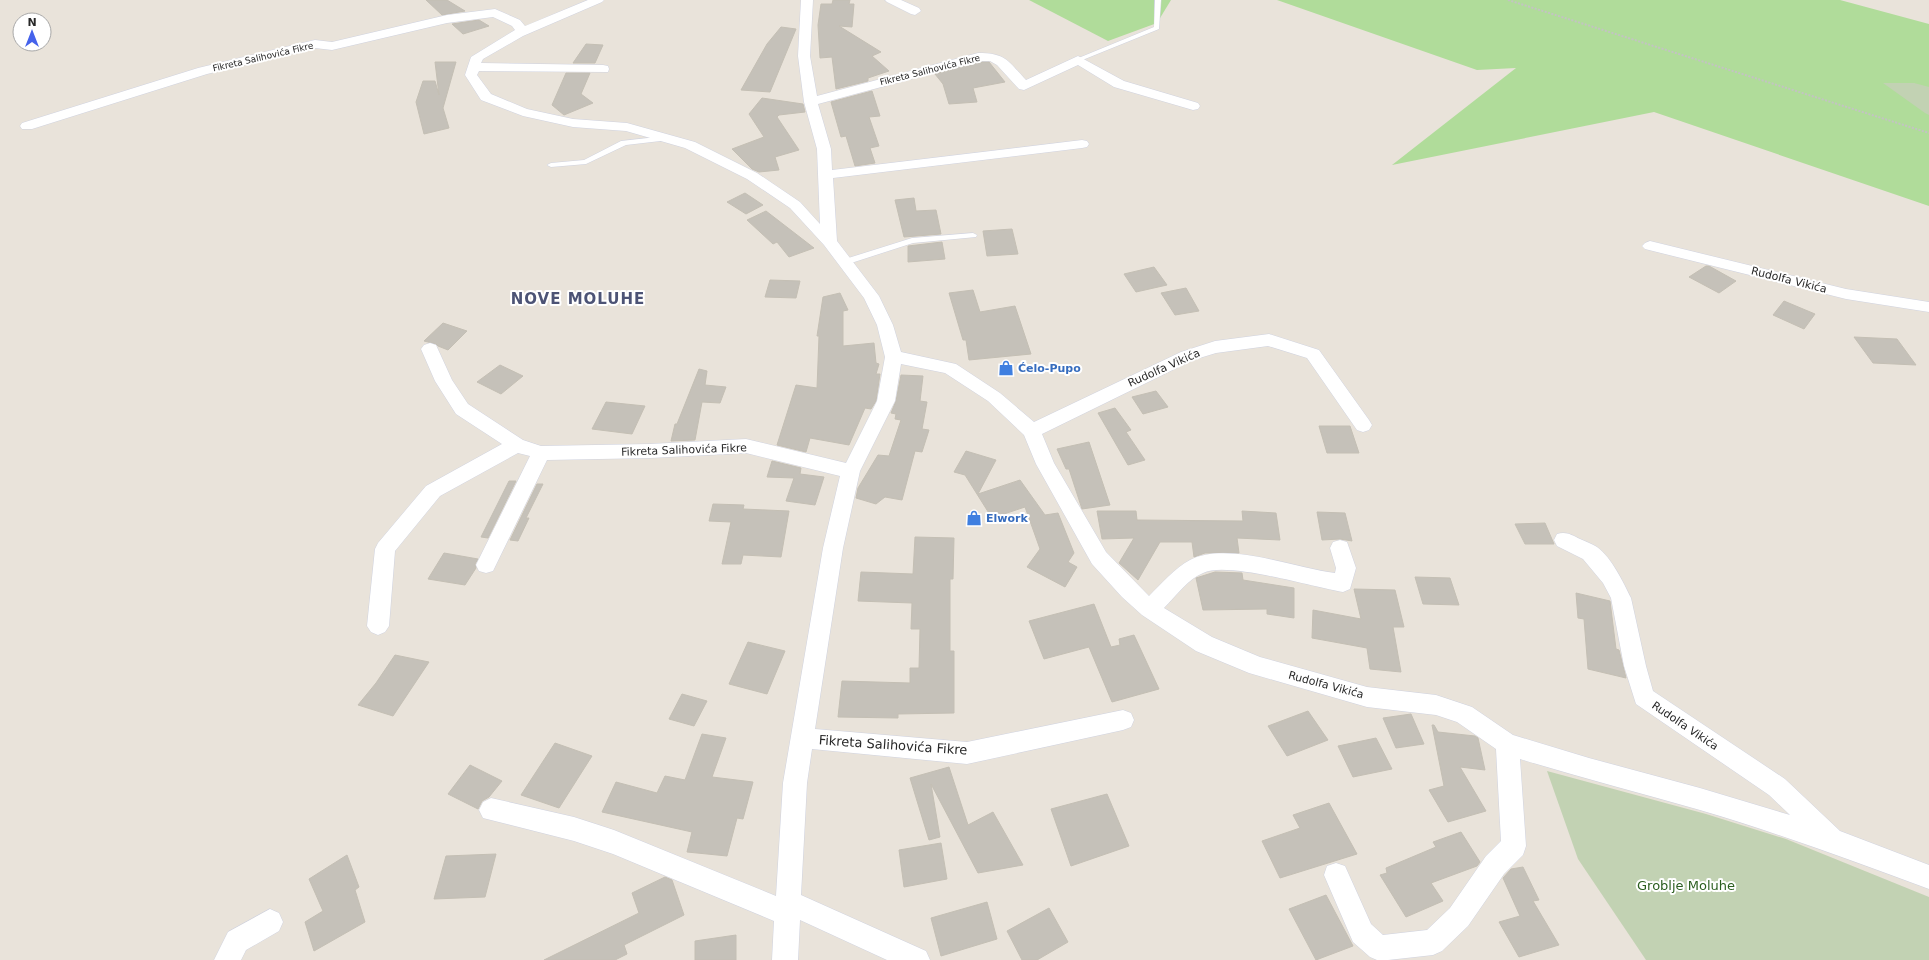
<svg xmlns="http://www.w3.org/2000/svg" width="1929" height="960" font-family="'DejaVu Sans',sans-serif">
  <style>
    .green { fill: #b0dc9a }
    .cemetery { fill: #c2d2b3 }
    .building { fill: #c5c1b9; stroke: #c4bfb4 }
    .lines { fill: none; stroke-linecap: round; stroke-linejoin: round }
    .service-casing { stroke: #d0d3e0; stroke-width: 1 }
    .minor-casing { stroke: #d0d3e0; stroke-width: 1 }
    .path { stroke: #c3c3c3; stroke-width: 2; stroke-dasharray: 2 1.5; stroke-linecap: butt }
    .service { fill: #fff; fill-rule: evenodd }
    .minor { fill: #fff; fill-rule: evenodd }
    .labels { text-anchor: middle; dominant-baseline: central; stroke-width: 4; stroke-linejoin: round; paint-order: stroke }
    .far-street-label { font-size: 9px; fill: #282828; stroke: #fff }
    .street-label { font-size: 11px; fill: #282828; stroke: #fff }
    .shop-label { font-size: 11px; font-weight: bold; fill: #366cbe; stroke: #fff; text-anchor: start }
    .near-street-label { font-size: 13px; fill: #282828; stroke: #fff }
    .near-park-label { font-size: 13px; fill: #2b5e1f; stroke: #fff }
    .district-label { font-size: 15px; font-weight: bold; letter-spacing: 1px; fill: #4c5375; stroke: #fff }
  </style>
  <rect width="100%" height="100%" fill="#e9e3da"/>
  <g class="green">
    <polygon points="1029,0 1171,0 1157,23 1108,41"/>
    <polygon points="1277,0 1840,0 1929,24 1929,206 1654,112 1392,165 1516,68 1477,70"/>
  </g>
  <g class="cemetery">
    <polygon points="1883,83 1914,83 1929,87 1929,115 1925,113"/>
    <polygon points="1547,771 1706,814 1786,839 1929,897 1929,960 1646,960 1578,859"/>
  </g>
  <g class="building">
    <polygon points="426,0 447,0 465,11 442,15"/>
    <polygon points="833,0 850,0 849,4 854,4 852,27 839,26 881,52 872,56 889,71 868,78 868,81 836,89 832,57 820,58 818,25 821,4 832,4"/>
    <polygon points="479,20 489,26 463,34 452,24"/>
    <polygon points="781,27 796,29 770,92 741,90 767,44"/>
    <polygon points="586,44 603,45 595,63 573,63"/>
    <polygon points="435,62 456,62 443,108 449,128 424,134 416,102 423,81 435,81 439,95"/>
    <polygon points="978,62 989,62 1005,82 973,88 977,102 949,104 943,84 935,74"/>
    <polygon points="566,73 590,73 581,94 593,103 564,115 552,105"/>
    <polygon points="872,91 880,116 869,117 879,146 870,148 875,163 855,166 846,136 841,137 831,102"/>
    <polygon points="762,98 803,104 805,112 779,115 777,117 799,150 775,157 779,170 759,172 752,169 732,149 764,137 749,114"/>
    <polygon points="745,193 763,205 746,214 727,202"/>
    <polygon points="914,198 916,211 936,210 941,234 904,237 895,200"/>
    <polygon points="766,211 814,248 789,257 777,242 773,244 747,220"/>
    <polygon points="1012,229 1018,254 987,256 983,231"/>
    <polygon points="942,242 945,259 908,262 908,246"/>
    <polygon points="1706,266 1709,266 1736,281 1719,293 1689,277"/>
    <polygon points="1154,267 1167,285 1136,292 1124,274"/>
    <polygon points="770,280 800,281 796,298 765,297"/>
    <polygon points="1186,288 1199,311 1175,315 1161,293"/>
    <polygon points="973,290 980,312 1015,306 1031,354 969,360 966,340 963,340 949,293"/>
    <polygon points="840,293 848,310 843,311 843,346 874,343 876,363 879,364 876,374 880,374 876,401 871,409 865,408 849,445 810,438 806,452 777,445 796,385 817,388 819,336 817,336 823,297"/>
    <polygon points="1784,301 1815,314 1804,329 1773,315"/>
    <polygon points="443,323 467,331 448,350 438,346 436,344 424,341"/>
    <polygon points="1854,337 1897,339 1916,365 1873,363"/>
    <polygon points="500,365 523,376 501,394 477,382"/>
    <polygon points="699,369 707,371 705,385 726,387 720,403 702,402 695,440 671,441 675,424 677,424"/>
    <polygon points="901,375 923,376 920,401 927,402 922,429 929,430 922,452 915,451 902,500 885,497 876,504 856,498 858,488 878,455 889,456 901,420 895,419 896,414 891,413 896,401"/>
    <polygon points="1156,391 1168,407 1143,414 1132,397"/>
    <polygon points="606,402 645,406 632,434 592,429"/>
    <polygon points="1115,408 1131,430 1126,432 1145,460 1128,465 1098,413"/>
    <polygon points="1319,426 1350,426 1359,453 1327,453"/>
    <polygon points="1089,442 1110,505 1082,509 1069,469 1066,469 1057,449"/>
    <polygon points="966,451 996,460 978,494 1020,480 1045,515 1058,513 1074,553 1068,562 1077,567 1065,587 1027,567 1040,549 1025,507 992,518 965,475 954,472"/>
    <polygon points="772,461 801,468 800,474 824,477 815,505 786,501 794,478 767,477"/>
    <polygon points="509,481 516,481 488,538 481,537"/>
    <polygon points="537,484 543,484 526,518 529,518 518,541 510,540"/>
    <polygon points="713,504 744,505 743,509 789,511 781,557 743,555 741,564 722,564 731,522 709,521"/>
    <polygon points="1097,511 1136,511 1137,520 1243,521 1242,511 1276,513 1280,540 1237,538 1239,553 1205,553 1194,557 1192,542 1160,542 1138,580 1119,563 1134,538 1102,539"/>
    <polygon points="1317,512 1345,513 1352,541 1340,539 1322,540"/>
    <polygon points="1545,523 1554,544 1525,544 1515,524"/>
    <polygon points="915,537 954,538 953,579 950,579 950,651 954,651 954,713 898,714 898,718 838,717 842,681 910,683 910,668 919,668 920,629 911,629 912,603 858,601 861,572 913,574"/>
    <polygon points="444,553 478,559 475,564 476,568 465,585 428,579"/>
    <polygon points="1215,572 1242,573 1243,580 1294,588 1294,618 1267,614 1267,609 1203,610 1196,578"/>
    <polygon points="1415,577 1450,578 1459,605 1423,604"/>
    <polygon points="1354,589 1395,590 1404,627 1393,627 1401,672 1370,669 1367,648 1312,638 1313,610 1361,619"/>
    <polygon points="1576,593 1610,601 1616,649 1619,650 1626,678 1588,669 1584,619 1578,618"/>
    <polygon points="1094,604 1111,647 1120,645 1119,639 1134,635 1159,689 1112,702 1089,647 1044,659 1029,621"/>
    <polygon points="748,642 785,651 767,694 729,684"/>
    <polygon points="395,655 429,662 393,716 358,705 376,683"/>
    <polygon points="682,694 707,701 694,726 669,719"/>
    <polygon points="1308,711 1328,740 1287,756 1268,726"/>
    <polygon points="1411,714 1424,744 1396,748 1383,718"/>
    <polygon points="1432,725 1434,725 1438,732 1475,736 1478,738 1485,770 1460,767 1486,811 1448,822 1429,790 1444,786"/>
    <polygon points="702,734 726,738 712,777 753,782 743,819 737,818 727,856 687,852 692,832 602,812 616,782 657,793 665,776 685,780"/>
    <polygon points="1376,738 1392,769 1353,777 1338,746"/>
    <polygon points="555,743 592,756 559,808 521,795"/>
    <polygon points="470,765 502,781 489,797 482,801 478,809 448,794"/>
    <polygon points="949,767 968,825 993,812 1023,865 978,873 931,784 940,837 929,840 910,778"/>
    <polygon points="1107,794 1129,846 1071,866 1051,809"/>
    <polygon points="1329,803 1357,854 1280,878 1262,841 1300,828 1293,815"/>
    <polygon points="1461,832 1480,862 1477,866 1431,883 1443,901 1406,917 1380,875 1387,873 1386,868 1436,847 1433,842"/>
    <polygon points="941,843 947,879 904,887 899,850"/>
    <polygon points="496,854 485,897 434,899 446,856"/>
    <polygon points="347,855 359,887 355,890 365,922 314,951 305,922 323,911 309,879"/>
    <polygon points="1523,867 1539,900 1533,901 1559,945 1519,957 1499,922 1520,916 1503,878 1511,869"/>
    <polygon points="665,877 672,880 684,915 624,945 627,954 615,960 544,960 639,913 632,893"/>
    <polygon points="1326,895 1353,946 1316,960 1289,909"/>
    <polygon points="987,902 997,939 941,956 931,918"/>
    <polygon points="1049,908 1068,942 1037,960 1022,960 1007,931"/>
    <polygon points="736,935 736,960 695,960 695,941"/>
  </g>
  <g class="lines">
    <defs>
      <g id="service">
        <polygon points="1155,0 1161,0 1159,29 1080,61 1076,61 1076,59 1154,27"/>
        <polygon points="666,136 670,138 669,140 626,145 586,164 551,167 547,165 551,163 584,160 621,141"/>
        <polygon points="973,233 977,235 976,237 913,243 845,265 841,262 842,260 912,238"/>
      </g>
      <g id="minor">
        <path d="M588,0H604L602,2L523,36L483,59L481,63L603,65L608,66L609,69L608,72L479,71L477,75L491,94L527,109L573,119L627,123L695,142L757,173L800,202L820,224L817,149L804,102L798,56L801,0H813L810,56L817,96L978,53C1006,53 1008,61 1026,80L1078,56L1124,81L1198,103L1200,106L1198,109L1193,110L1114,87L1078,65L1024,90L1019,89L997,65L990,61H978L818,104L831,149L832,170L1082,140L1087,141L1089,144L1087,147L1082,148L833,178L837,241L879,296L893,325L901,352L956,364L1000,393L1034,422L1181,352L1215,341L1269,334L1319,350L1369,420L1372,425L1369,430L1363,432L1357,430L1307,358L1268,346L1216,353L1193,360L1042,434L1054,463L1106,552L1149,596C1161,584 1175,568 1190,560C1227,541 1295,568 1335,573L1336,568L1330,548L1333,542L1340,540L1347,542L1356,568L1350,589L1343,592C1313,587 1227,561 1203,573C1188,579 1176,596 1164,608L1212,637L1260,657L1367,687L1436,695L1472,707L1513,735L1589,758L1700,788L1790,815L1769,795L1636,704L1624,666L1611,598L1603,583L1583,559L1557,546L1554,540L1557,534C1566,531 1572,535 1580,539C1585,541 1592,544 1597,547C1612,558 1623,582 1631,598L1646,666L1653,691L1785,779L1840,831L1929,865V889C1853,861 1778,833 1700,810C1640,793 1579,777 1520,759L1526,846L1523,855L1504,874L1468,926L1442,951L1433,955L1388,960H1377L1370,957L1353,942L1324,875L1327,866L1336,863L1345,866L1371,924L1383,935L1427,930L1450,908L1486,856L1501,841L1496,749L1457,722L1436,715L1367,707L1249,673L1196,651L1142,615L1122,597L1092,564L1036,464L1024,435L988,401L945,373L901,364L895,401L860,471L843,548L815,729L967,742L1123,710L1131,713L1134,720L1131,727L1123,730L967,764L812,749L807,783L801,895L926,951L930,960H887L800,920L798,960H772L774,921L613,854L574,841L483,818L479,810L483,802L491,798L574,817L614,830L776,896L783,783L823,548L840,476L746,453L650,458L547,460L493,571L486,573L479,571L476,565L530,456L518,453L440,496L395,551L389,626L385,632L378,635L371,632L367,626L375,549L378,543L426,486L502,444L456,414L435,381L421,349L424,345L430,343L436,345L452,380L468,404L523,440L541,446L650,444L746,439L846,463L877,401L885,357L877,325L864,298L824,245L790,208L747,179L685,148L626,131L573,127L523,116L481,100L465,75L471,57L515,30L512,26L493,17L447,23L332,50L315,48L207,74L32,129H22L20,126L22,123L198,68L315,40L332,42L447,15L495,9L520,20L525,26Z"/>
        <polygon points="885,0 901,0 919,8 921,11 915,15 911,14 887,2"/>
        <polygon points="1650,241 1846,289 1929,302 1929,312 1846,299 1645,249 1642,246 1645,243"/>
        <polygon points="270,909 279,913 283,922 279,931 246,950 241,960 214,960 228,932"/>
      </g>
    </defs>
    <use href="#service" class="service-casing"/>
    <use href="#minor" class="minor-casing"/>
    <polyline class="path" points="1508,0 1929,133"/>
    <use href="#service" class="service"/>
    <use href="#minor" class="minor"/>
  </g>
  <defs>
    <symbol id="shop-bare" viewBox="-9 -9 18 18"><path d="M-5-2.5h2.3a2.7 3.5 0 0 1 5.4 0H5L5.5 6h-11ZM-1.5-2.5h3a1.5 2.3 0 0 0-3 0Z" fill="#3f7fe0" stroke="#fff" stroke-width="2.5" paint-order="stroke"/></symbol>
  </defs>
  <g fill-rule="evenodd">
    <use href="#shop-bare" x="995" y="357" width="22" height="22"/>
    <use href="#shop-bare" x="963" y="507" width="22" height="22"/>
  </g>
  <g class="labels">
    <g class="far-street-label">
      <text transform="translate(263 57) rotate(-13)">Fikreta Salihovića Fikre</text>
      <text transform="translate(930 70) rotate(-14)">Fikreta Salihovića Fikre</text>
    </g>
    <g class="street-label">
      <text transform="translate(1789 280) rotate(14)">Rudolfa Vikića</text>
      <text transform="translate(1164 368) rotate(-24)">Rudolfa Vikića</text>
      <text transform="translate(684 450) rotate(-2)">Fikreta Salihovića Fikre</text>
      <text transform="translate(1326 685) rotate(15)">Rudolfa Vikića</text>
      <text transform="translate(1685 726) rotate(34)">Rudolfa Vikića</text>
    </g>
    <g class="shop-label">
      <text x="1018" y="368">Ćelo-Pupo</text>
      <text x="986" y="518">Elwork</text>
    </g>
    <g class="near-street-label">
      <text transform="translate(893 745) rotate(4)">Fikreta Salihovića Fikre</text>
    </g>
    <g class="near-park-label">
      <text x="1686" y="885">Groblje Moluhe</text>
    </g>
    <g class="district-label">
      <text x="578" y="299">NOVE MOLUHE</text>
    </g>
  </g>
  <g transform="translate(32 32)"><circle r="19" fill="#ffffff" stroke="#a9a9a9"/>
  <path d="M0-3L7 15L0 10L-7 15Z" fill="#4562eb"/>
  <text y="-6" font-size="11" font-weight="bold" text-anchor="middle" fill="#282828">N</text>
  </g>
</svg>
